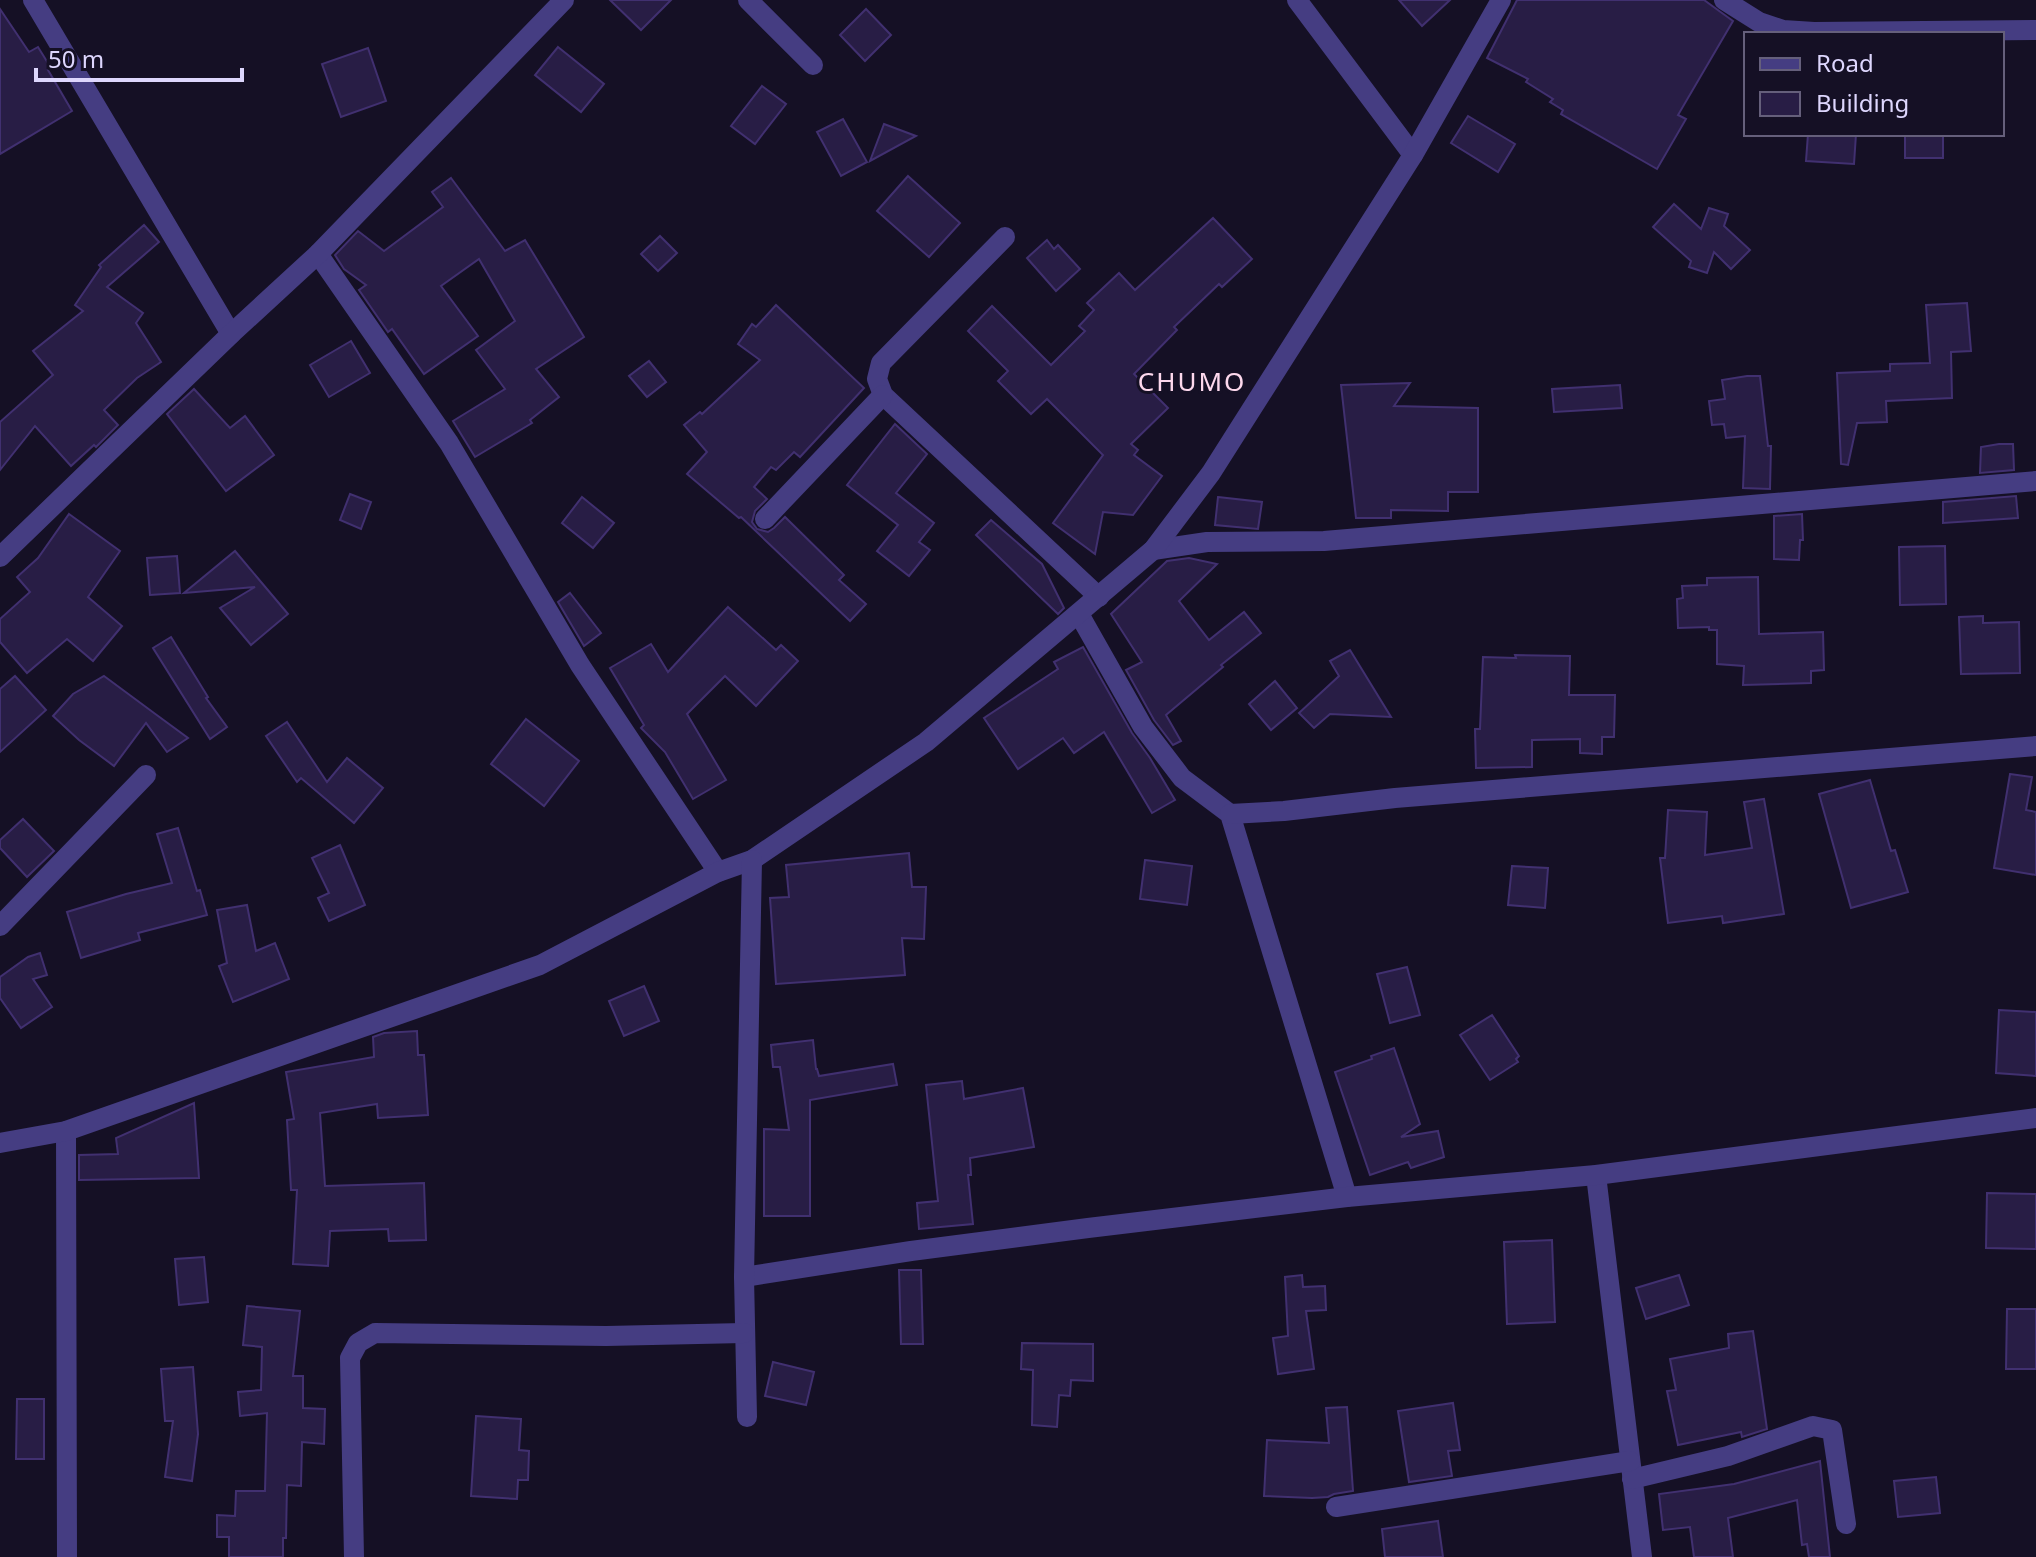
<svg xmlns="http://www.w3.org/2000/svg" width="2036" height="1557" font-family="'Noto Sans',sans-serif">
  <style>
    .building { fill: #281d45; stroke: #413070; stroke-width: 2 }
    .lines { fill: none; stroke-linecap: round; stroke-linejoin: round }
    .street { stroke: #453d82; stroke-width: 20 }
    .labels { text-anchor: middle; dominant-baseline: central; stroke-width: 6; stroke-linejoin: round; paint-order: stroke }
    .quarter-label { font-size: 26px; letter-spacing: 2px; fill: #fdd8ed; stroke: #151025 }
  </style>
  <rect width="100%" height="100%" fill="#151025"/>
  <g class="building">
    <polygon points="610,0 671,0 641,30"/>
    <polygon points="1399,0 1450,0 1422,26"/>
    <polygon points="1517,0 1704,0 1733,21 1678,115 1686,119 1657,169 1561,114 1563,110 1550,102 1553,99 1526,82 1528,79 1487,58"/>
    <polygon points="0,9 29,52 38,47 51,68 48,70 72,111 0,154"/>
    <polygon points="866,9 891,35 865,61 840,35"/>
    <polygon points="558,47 604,84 581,112 535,75"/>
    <polygon points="368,48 386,101 341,117 322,64"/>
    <polygon points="762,86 786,104 755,144 731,126"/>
    <polygon points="1468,116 1515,144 1498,172 1451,143"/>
    <polygon points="843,119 867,162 841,176 817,132"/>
    <polygon points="884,124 916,136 870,161"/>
    <polygon points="1808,134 1856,134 1854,164 1806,161"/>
    <rect x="1905" y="134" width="38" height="24"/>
    <polygon points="908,176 960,223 929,257 877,211"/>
    <polygon points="451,178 505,251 525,240 584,337 536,369 559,397 530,420 532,423 475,457 453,421 505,389 476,350 515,321 479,259 441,286 478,336 424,374 392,329 388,332 359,290 366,285 344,269 335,255 358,231 384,251 443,207 432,192"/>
    <polygon points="1674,204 1701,229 1709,208 1728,214 1724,226 1750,250 1731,269 1714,252 1707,273 1689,267 1691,261 1653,227"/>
    <polygon points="1213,218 1252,259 1222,287 1219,284 1174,327 1177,330 1134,374 1168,408 1131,444 1138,450 1134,455 1162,476 1133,515 1103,512 1095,554 1053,523 1103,455 1047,399 1031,414 998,381 1008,371 968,331 992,306 1051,365 1085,331 1079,326 1094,310 1087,303 1119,273 1135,290"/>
    <polygon points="144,225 159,242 107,287 143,313 136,323 161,362 137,378 104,410 118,425 96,447 94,445 71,466 35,426 0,470 0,422 53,375 33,351 83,311 75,305 101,267 99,265"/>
    <polygon points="660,236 677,253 658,271 641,254"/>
    <polygon points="1047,240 1054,249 1058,245 1080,269 1056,291 1027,258"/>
    <polygon points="1967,303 1971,351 1951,352 1952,398 1886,401 1887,422 1857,423 1848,465 1841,464 1837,373 1890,371 1890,364 1930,363 1926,305"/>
    <polygon points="776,305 864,388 800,457 794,452 776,470 771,467 754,487 767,499 755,511 752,522 757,529 768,532 774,528 785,517 844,575 839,580 866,604 850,621 741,517 739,518 687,474 707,452 684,425 700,412 702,414 760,360 738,344 752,324 756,327"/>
    <polygon points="351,341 370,373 329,397 310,365"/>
    <polygon points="649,361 666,382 647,397 629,376"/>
    <polygon points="1747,376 1760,376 1768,446 1771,446 1770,489 1743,488 1745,436 1726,438 1724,424 1712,425 1709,401 1725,399 1722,380"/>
    <polygon points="1410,383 1394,406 1478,408 1478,492 1448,492 1448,511 1391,510 1391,518 1356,518 1341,385"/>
    <polygon points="1620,385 1622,408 1554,412 1552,389"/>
    <polygon points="194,389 230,428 245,416 274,455 226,491 167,414"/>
    <polygon points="895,424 927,454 896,493 934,523 919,542 930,550 909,576 877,551 898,525 847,485"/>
    <polygon points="1999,444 2013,444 2014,470 1980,473 1981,447"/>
    <polygon points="350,494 371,502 361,529 340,520"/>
    <polygon points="2016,496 2018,518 1943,523 1943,502"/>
    <polygon points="582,497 614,523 593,548 562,523"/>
    <polygon points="1218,497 1262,502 1258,529 1215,525"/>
    <polygon points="69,514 120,551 88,597 122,626 93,661 67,639 27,673 0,642 0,619 30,592 17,577 38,558"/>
    <polygon points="1802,514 1803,540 1800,540 1799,560 1774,559 1774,516"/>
    <polygon points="991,520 1042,564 1064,608 1058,614 976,535"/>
    <polygon points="1945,546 1946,604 1900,605 1899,547"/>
    <polygon points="235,551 288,614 251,645 220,608 255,587 184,593"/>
    <polygon points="177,556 180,593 150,595 147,558"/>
    <polygon points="1189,558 1217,564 1179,601 1209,640 1244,612 1261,633 1221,665 1223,667 1166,715 1181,741 1173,745 1154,720 1126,670 1142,662 1111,614 1167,561"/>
    <polygon points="1758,577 1759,634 1823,632 1824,670 1811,671 1811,683 1743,685 1744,666 1717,664 1717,630 1709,630 1709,627 1678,628 1677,599 1683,598 1682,586 1707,585 1707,578"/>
    <polygon points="570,593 601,633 584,646 558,602"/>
    <polygon points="728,607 776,650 781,645 798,661 756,706 725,676 687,714 726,780 693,799 665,752 641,728 644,725 610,668 651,644 668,672"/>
    <polygon points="1983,616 1983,623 2019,622 2020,673 1961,674 1959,617"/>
    <polygon points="171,637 208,697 206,698 227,727 210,739 153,648"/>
    <polygon points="1083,647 1132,733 1150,758 1175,800 1152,813 1104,732 1074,753 1063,738 1018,769 984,718 1058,669 1054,662"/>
    <polygon points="1350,650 1391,717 1330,714 1314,728 1299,713 1339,676 1330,661"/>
    <polygon points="1515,655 1570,656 1569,695 1615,695 1614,737 1602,737 1602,754 1580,753 1580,739 1532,740 1532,767 1476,768 1475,729 1480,729 1483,657 1516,658"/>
    <polygon points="15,676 46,710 0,752 0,689"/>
    <polygon points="104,676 154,713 188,738 167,752 146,723 114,766 79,740 53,716 73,694"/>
    <polygon points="1275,681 1297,708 1271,730 1249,704"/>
    <polygon points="526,719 579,761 544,806 491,764"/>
    <polygon points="287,722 327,782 347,758 383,788 354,823 301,778 297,782 266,736"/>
    <polygon points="2010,774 2032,777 2026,810 2036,812 2036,875 1994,868"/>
    <polygon points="1870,780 1891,851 1895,850 1908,892 1851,908 1819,794"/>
    <polygon points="1764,799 1784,914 1723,923 1722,916 1668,923 1660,858 1665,858 1668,810 1707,812 1705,855 1752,848 1744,802"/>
    <polygon points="23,819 54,851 27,877 0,848 0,840"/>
    <polygon points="178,828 197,891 200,890 207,915 138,933 140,940 81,958 67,912 126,894 172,883 157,834"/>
    <polygon points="340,845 365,905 329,921 318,898 329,893 312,858"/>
    <polygon points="909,853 912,887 926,887 924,939 902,938 905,975 776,984 770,898 789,897 786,865"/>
    <polygon points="1145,860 1192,866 1187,905 1140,899"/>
    <polygon points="1512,866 1548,868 1545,908 1508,905"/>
    <polygon points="247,905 256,951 275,943 289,979 233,1002 219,966 227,963 217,910"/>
    <polygon points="40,953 47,975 33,979 52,1007 21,1028 0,998 0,977 28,957"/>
    <polygon points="1407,967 1420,1015 1390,1023 1377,974"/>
    <polygon points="644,986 659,1021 624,1036 609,1001"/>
    <polygon points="1999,1010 2036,1012 2036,1076 1996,1073"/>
    <polygon points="1492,1015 1519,1056 1516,1059 1518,1062 1490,1080 1460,1035"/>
    <polygon points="417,1031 418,1055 424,1055 428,1115 378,1118 377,1104 320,1113 325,1186 424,1183 426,1240 389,1241 388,1229 330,1231 328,1266 293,1264 297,1190 291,1190 287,1120 294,1119 286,1072 374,1057 373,1037 384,1033"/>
    <polygon points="813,1040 816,1069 817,1069 819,1076 893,1064 897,1085 810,1100 810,1216 764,1216 764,1129 789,1130 780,1067 773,1067 771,1045"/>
    <polygon points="1394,1048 1420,1124 1401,1137 1438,1131 1444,1157 1411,1168 1408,1162 1370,1175 1335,1072 1372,1059 1371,1056"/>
    <polygon points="962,1081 964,1099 1023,1088 1034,1147 970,1158 971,1175 968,1175 973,1224 919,1229 917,1203 938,1201 926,1085"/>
    <polygon points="194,1103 199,1178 79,1180 79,1155 118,1154 116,1138"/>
    <polygon points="1987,1193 2036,1194 2036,1249 1986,1248"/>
    <polygon points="1552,1240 1555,1322 1507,1324 1504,1242"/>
    <polygon points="204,1257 208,1302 179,1305 175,1259"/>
    <polygon points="899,1270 921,1270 923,1344 901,1344"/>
    <polygon points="1302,1275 1303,1287 1325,1286 1326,1310 1306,1311 1314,1369 1278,1374 1273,1338 1288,1336 1285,1277"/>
    <polygon points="1679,1275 1689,1305 1646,1319 1636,1288"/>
    <polygon points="247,1306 300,1311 293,1376 303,1376 303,1408 325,1409 324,1444 302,1442 301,1486 287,1485 286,1538 283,1538 283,1557 229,1557 229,1537 217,1537 217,1515 235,1516 236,1491 265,1491 267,1413 240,1416 238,1392 261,1390 262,1347 243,1345"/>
    <polygon points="2007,1309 2036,1309 2036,1369 2006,1369"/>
    <polygon points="1753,1331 1767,1429 1742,1437 1741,1432 1678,1445 1667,1391 1676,1390 1670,1359 1729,1348 1728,1334"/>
    <polygon points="1022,1343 1093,1344 1093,1381 1071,1380 1070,1396 1059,1395 1057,1427 1032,1425 1033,1370 1021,1369"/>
    <polygon points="773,1362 814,1372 806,1405 765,1396"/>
    <polygon points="193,1367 198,1434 192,1481 165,1477 173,1421 165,1421 161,1369"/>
    <polygon points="17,1399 44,1399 44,1459 16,1459"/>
    <polygon points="1453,1403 1460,1450 1448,1451 1452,1476 1409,1482 1398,1411"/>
    <polygon points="1347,1407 1353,1491 1334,1494 1328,1497 1312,1498 1264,1496 1267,1440 1329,1443 1326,1408"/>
    <polygon points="476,1416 521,1419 519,1450 529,1451 528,1480 518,1480 517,1499 471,1496"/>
    <polygon points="1820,1461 1830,1557 1809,1557 1807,1544 1802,1545 1797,1500 1728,1518 1733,1557 1694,1557 1690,1527 1663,1530 1659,1494 1734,1484"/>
    <polygon points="1936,1477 1940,1513 1898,1517 1894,1481"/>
    <polygon points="1438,1521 1443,1557 1385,1557 1382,1529"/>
  </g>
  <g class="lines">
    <g class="street">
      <polyline points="33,0 231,334"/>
      <polyline points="748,0 813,65"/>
      <polyline points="1297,0 1413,155"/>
      <polyline points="1724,0 1759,22 1783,30 1814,32 2036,30"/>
      <polyline points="1005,237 881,363 877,379 883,395 1099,597"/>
      <polyline points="318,254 449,443 580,665 718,872"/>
      <polyline points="765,519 883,395"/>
      <polyline points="1153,550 1207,542 1324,541 2036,481"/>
      <polyline points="0,557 231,334 318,254 564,0"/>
      <polyline points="1079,614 1143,727 1182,778 1230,814 1347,1197"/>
      <polyline points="1230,814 1284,811 1395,798 2036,746"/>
      <polyline points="0,926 146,775"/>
      <polyline points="66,1131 67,1557"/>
      <polyline points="0,1143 66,1131 540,965 718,872 752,860 926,742 1153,550 1211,473 1413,155 1501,0"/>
      <polyline points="1596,1175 1642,1557"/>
      <polyline points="744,1277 911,1251 1088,1228 1347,1197 1596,1175 2036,1118"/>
      <polyline points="747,1417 744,1277 752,860"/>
      <polyline points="1632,1479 1728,1456 1813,1426 1832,1430 1846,1524"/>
      <polyline points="1336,1507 1630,1461"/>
      <polyline points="354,1557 350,1358 358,1343 375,1333 606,1336 744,1333"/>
    </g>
  </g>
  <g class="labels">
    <g class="quarter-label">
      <text x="1192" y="381">CHUMO</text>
    </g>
  </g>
  <rect x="1744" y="32" width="260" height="104" fill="#151025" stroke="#655f7b" stroke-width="2"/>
  <rect x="1760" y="58" width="40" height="12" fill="#453d82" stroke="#655f7b" stroke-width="2"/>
  <text x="1816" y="72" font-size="24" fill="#ddd6fd">Road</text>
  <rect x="1760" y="92" width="40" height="24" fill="#281d45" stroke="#655f7b" stroke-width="2"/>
  <text x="1816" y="112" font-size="24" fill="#ddd6fd">Building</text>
  <path d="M36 68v12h206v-12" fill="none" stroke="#ddd6fd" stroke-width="4"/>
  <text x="48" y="68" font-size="24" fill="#ddd6fd" stroke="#151025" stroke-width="6" paint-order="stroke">50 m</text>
</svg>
